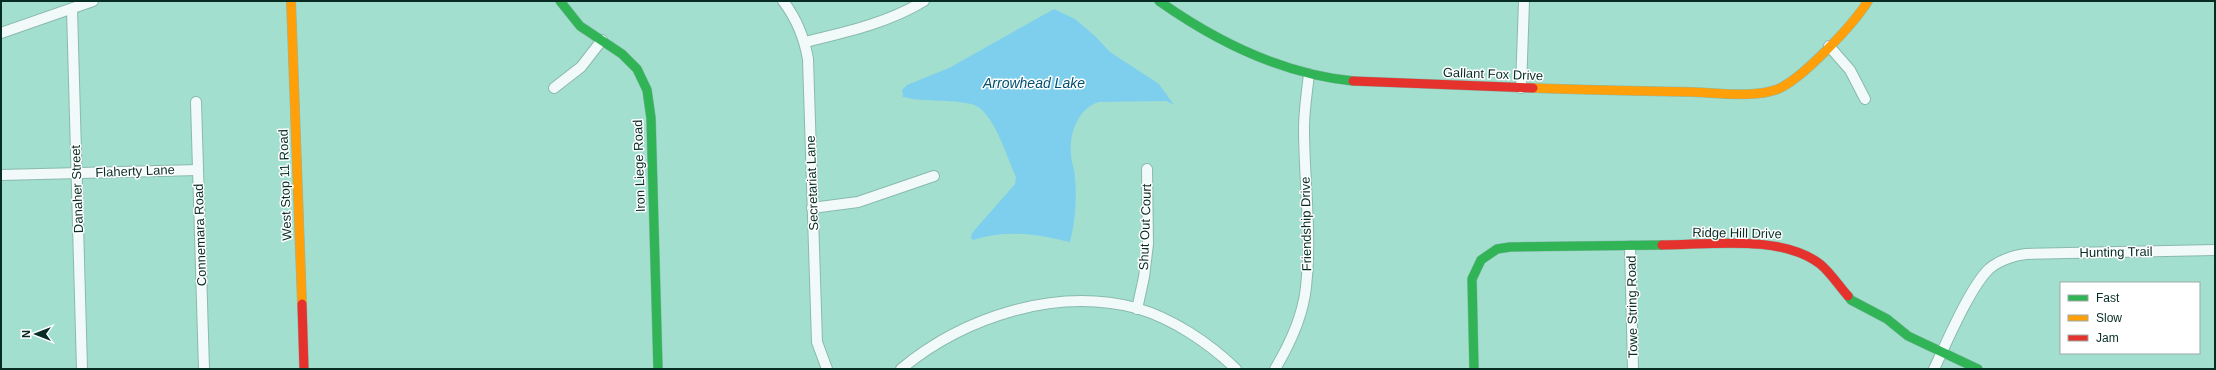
<svg xmlns="http://www.w3.org/2000/svg" width="2216" height="370" font-family="Arial,sans-serif">
  <style>
    .water { fill: #7ecfed }
    .lines { fill: none; stroke-linecap: round; stroke-linejoin: round }
    .street-casing { stroke: #89baad; stroke-width: 12 }
    .fast-casing { stroke: #89baad; stroke-width: 10 }
    .slow-casing { stroke: #89baad; stroke-width: 10 }
    .jam-casing { stroke: #89baad; stroke-width: 10 }
    .street { stroke: #f1faf8; stroke-width: 10 }
    .fast { stroke: #30b455; stroke-width: 9 }
    .slow { stroke: #ff9f0a; stroke-width: 9 }
    .jam { stroke: #e5322d; stroke-width: 9 }
    .labels { text-anchor: middle; dominant-baseline: central; stroke-width: 3; stroke-linejoin: round; paint-order: stroke }
    .street-label { font-size: 13px; fill: #062c23; stroke: #fff }
    .water-label { font-size: 14px; font-style: italic; fill: #004f6f; stroke: #fff }
  </style>
  <rect width="100%" height="100%" fill="#a3dfcf"/>
  <path class="water" d="M1054,9L1075,19L1095,36L1110,52L1159,84L1174,105L1166,101L1099,102C1078,108 1069,134 1071,154C1071,162 1075,170 1075,178C1077,199 1075,223 1070,242C1037,234 1006,229 973,240L971,238L972,233L1015,184L1016,177C1007,158 993,108 971,104C953,100 931,101 913,99L903,97L902,90L907,85L949,68Z"/>
  <g class="lines">
    <defs>
      <g id="street">
        <path d="M783,1C797,19 804,37 808,59L817,342L827,369"/>
        <polyline points="72,9 82,369"/>
        <polyline points="1,33 93,1"/>
        <path d="M805,42C846,32 888,23 924,1"/>
        <polyline points="1829,46 1850,70 1865,99"/>
        <polyline points="554,88 581,67 602,40"/>
        <polyline points="1521,88 1524,1"/>
        <polyline points="196,102 204,369"/>
        <polyline points="1,175 198,170"/>
        <polyline points="812,208 858,202 934,176"/>
        <polyline points="1630,246 1633,369"/>
        <polyline points="1137,309 1144,277 1148,244 1147,169"/>
        <path d="M901,369C964,317 1055,287 1136,308C1172,318 1209,343 1236,369"/>
        <path d="M1275,369C1290,344 1303,316 1306,287C1312,235 1304,181 1304,128C1304,110 1307,92 1309,74"/>
        <path d="M1934,369C1946,344 1970,287 1989,269C1998,261 2014,255 2026,254L2215,250"/>
      </g>
      <g id="fast">
        <polyline points="560,1 580,26 622,54 637,69 647,90 651,118 658,369"/>
        <path d="M1159,1C1217,42 1282,74 1353,81"/>
        <polyline points="1848,296 1851,300 1887,319 1908,336 1978,369"/>
        <polyline points="1474,369 1472,279 1481,260 1497,249 1510,247 1662,245"/>
      </g>
      <g id="slow">
        <polyline points="291,1 302,304"/>
        <path d="M1533,88C1587,90 1640,91 1693,92C1718,93 1755,98 1778,89C1802,79 1854,24 1868,1"/>
      </g>
      <g id="jam">
        <polyline points="1353,81 1533,88"/>
        <path d="M1662,245C1709,245 1781,234 1820,264C1830,272 1839,286 1848,296"/>
        <polyline points="302,304 304,369"/>
      </g>
    </defs>
    <use href="#street" class="street-casing"/>
    <use href="#fast" class="fast-casing"/>
    <use href="#slow" class="slow-casing"/>
    <use href="#jam" class="jam-casing"/>
    <use href="#street" class="street"/>
    <use href="#fast" class="fast"/>
    <use href="#slow" class="slow"/>
    <use href="#jam" class="jam"/>
  </g>
  <g class="labels">
    <g class="street-label">
      <text transform="translate(1493 74) rotate(2)">Gallant Fox Drive</text>
      <text transform="translate(639 166) rotate(-92)">Iron Liege Road</text>
      <text transform="translate(135 171) rotate(-2)">Flaherty Lane</text>
      <text transform="translate(812 183) rotate(-92)">Secretariat Lane</text>
      <text transform="translate(285 185) rotate(-92)">West Stop 11 Road</text>
      <text transform="translate(77 189) rotate(-92)">Danaher Street</text>
      <text transform="translate(1306 224) rotate(-91)">Friendship Drive</text>
      <text transform="translate(1145 227) rotate(-88)">Shut Out Court</text>
      <text transform="translate(1737 233) rotate(1)">Ridge Hill Drive</text>
      <text transform="translate(200 235) rotate(-92)">Connemara Road</text>
      <text transform="translate(2116 252) rotate(-1)">Hunting Trail</text>
      <text transform="translate(1632 307) rotate(-91)">Towe String Road</text>
    </g>
    <g class="water-label">
      <text x="1034" y="83">Arrowhead Lake</text>
    </g>
  </g>
  <rect width="2216" height="370" fill="none" stroke="#062c23" stroke-width="4"/>
  <rect x="2060" y="282" width="140" height="72" fill="#ffffff" stroke="#9baba7"/>
  <rect x="2068" y="295" width="20" height="6" fill="#30b455" stroke="#9baba7"/>
  <text x="2096" y="302" font-size="12" fill="#062c23">Fast</text>
  <rect x="2068" y="315" width="20" height="6" fill="#ff9f0a" stroke="#9baba7"/>
  <text x="2096" y="322" font-size="12" fill="#062c23">Slow</text>
  <rect x="2068" y="335" width="20" height="6" fill="#e5322d" stroke="#9baba7"/>
  <text x="2096" y="342" font-size="12" fill="#062c23">Jam</text>
  <g transform="translate(36 334) rotate(270)" stroke="#ffffff" stroke-width="3" paint-order="stroke">
  <path d="M0-3L7 15L0 10L-7 15Z" fill="#062c23"/>
  <text y="-6" font-size="11" font-weight="bold" text-anchor="middle" fill="#062c23">N</text>
  </g>
</svg>
